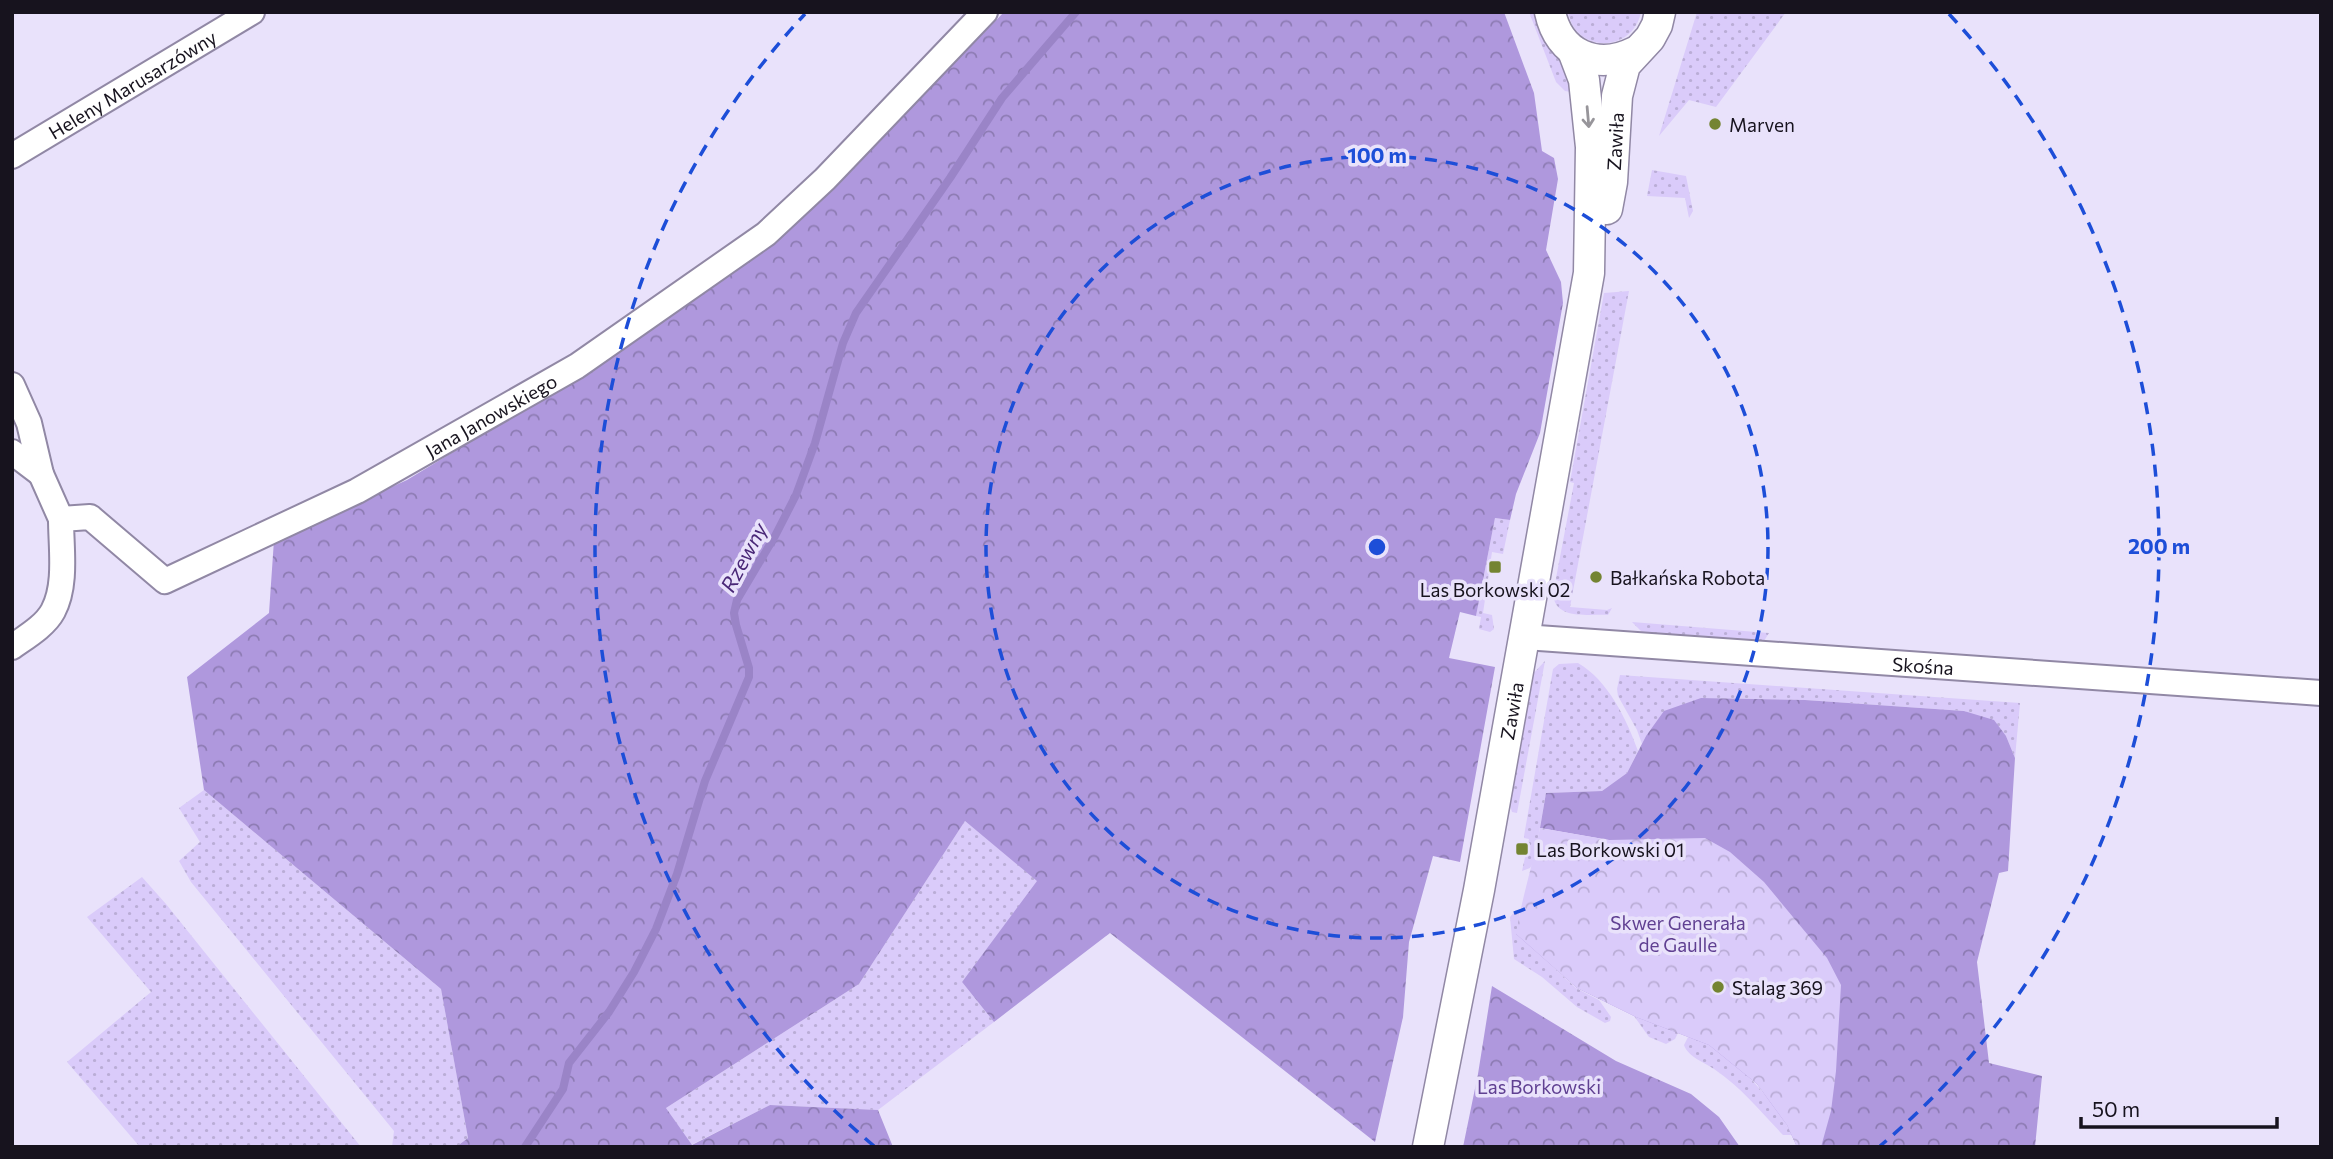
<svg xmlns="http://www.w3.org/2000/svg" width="2333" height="1159" font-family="Commissioner,sans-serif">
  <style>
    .grass { fill: url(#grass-dots) }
    .forest { fill: url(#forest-crowns) }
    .park { fill: url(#park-crowns) }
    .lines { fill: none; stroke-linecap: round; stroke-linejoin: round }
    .stream { stroke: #9a84c7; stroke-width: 8 }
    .minor-casing { stroke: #9188a5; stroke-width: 28 }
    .tertiary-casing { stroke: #9188a5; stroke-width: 33 }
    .minor { stroke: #fff; stroke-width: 24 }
    .tertiary { stroke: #fff; stroke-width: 30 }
    .oneway { stroke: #97959a }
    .ring { fill: none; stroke: #1d4ed8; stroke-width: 3.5; stroke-dasharray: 12 9 }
    .poi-dot { fill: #748432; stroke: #e9e2fb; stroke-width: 2.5 }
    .labels { text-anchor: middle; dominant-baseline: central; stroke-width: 7; stroke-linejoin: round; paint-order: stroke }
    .street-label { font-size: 19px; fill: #17131e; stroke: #e9e2fb }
    .poi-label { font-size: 19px; fill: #17131e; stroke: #e9e2fb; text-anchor: start }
    .park-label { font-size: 19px; fill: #604092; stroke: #e9e2fb }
    .water-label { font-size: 21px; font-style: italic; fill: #492777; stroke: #e9e2fb }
    .centre { fill: #1d4ed8; stroke: #e9e2fb; stroke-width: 3.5 }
    .ring-label { font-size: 21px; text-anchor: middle; font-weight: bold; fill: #1d4ed8; stroke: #e9e2fb; stroke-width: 7; stroke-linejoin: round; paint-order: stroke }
  </style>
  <defs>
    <pattern id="grass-dots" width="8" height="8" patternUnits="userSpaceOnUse" patternTransform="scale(1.75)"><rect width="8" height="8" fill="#dacbfa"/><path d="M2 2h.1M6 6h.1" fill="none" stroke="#baadd6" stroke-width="1.8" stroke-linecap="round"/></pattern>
    <pattern id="forest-crowns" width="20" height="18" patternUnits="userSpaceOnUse" patternTransform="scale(1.75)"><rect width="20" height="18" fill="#af98dd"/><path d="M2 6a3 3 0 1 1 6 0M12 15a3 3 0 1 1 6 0" fill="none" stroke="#8d7bb3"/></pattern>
    <pattern id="park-crowns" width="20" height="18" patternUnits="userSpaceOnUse" patternTransform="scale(1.75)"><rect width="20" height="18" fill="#dacbfa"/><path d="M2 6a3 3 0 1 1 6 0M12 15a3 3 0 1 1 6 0" fill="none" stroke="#baadd6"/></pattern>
  </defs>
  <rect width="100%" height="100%" fill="#e9e2fb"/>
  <g class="grass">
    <polygon points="1529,12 1540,12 1577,93 1565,91 1556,82"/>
    <path d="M1568,12H1641C1633,53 1575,54 1568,12Z"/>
    <polygon points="1697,12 1786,12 1716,107 1689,100 1659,136"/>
    <polygon points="1652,170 1686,176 1693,211 1689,218 1685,198 1647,196"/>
    <path d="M1629,291L1570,607L1607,610L1612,608L1608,615C1587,614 1555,620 1553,594L1574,483L1570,482L1604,293Z"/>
    <polygon points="1495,518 1510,520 1503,554 1492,552 1483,613 1492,615 1494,629 1490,632 1479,629 1481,617 1476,616"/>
    <polygon points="1632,622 1769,633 1764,641 1654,634 1642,632"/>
    <polygon points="1545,661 1517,813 1512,812 1509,802 1531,676"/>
    <path d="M1578,663C1608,680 1627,720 1638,751L1627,773L1602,791L1546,793L1534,862L1530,868L1522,871L1529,839L1524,838V836L1553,669L1559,664Z"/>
    <polygon points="1620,675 2020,703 2015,758 2006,736 1965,711 1805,700 1701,698 1646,736 1642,744 1637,730 1618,696 1617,689"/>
    <polygon points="204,790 441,989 468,1138 456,1147 392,1147 394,1131 191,882 179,861 200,842 179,808"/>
    <polygon points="965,821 1038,881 962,982 994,1022 878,1110 770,1105 691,1145 666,1108 859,984"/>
    <polygon points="142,877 166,904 361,1147 140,1147 67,1062 151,992 87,917"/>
    <polygon points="1516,910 1520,910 1517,934 1576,988 1599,1000 1611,1017 1610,1021 1605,1023 1577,1007 1542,977 1514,959 1510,917"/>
    <polygon points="1634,1016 1678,1033 1675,1039 1666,1044 1649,1037"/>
    <path d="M1688,1037C1695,1039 1703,1041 1709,1045C1738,1061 1778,1105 1792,1135H1783C1760,1111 1742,1088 1714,1069C1704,1062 1688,1057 1684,1045Z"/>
  </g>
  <g class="forest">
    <polygon points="1004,12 1504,12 1534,93 1542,151 1554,158 1558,179 1546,250 1561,282 1563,303 1540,433 1516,494 1510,520 1495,518 1476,616 1460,612 1449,658 1495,667 1460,862 1433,856 1409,942 1403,1017 1375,1142 1110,933 994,1022 962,982 1037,881 965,821 859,984 666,1108 692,1145 770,1105 878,1110 893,1147 456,1147 468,1138 441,989 204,790 187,677 269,613 274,540 407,480 593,367 747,262 854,167"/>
    <polygon points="1701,698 1805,700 1964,711 1994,720 2006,736 2015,758 2008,871 1999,873 1977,962 1989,1063 2042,1076 2035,1147 1797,1147 1787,1125 1757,1084 1709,1045 1636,1017 1577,988 1516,934 1609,840 1540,828 1546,793 1602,791 1627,773 1646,736 1664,711"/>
    <polygon points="1492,986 1616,1061 1691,1094 1719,1117 1740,1147 1463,1147 1478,1074"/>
  </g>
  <path class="park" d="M1540,828L1609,840L1705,838L1730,852L1764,882L1827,958L1841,985L1836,1071L1831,1111L1821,1147H1797L1787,1125L1757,1084L1709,1045L1636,1017L1577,988L1516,934C1522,897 1533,864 1540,828Z"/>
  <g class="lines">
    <polyline class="stream" points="525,1147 563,1089 569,1063 609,1012 634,972 656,929 677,874 705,781 749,677 749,668 736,625 734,613 737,600 775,536 796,495 815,443 843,343 856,313 950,178 1002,98 1076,12"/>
    <defs>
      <g id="minor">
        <path id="s1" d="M12,156L252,12"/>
        <polyline points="12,385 29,423 41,474 61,519"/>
        <polyline points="12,452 41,474"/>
        <path id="s2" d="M1523,637L2321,693"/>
        <path id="s3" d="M12,647C26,637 45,626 53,611C67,585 61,548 61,519L90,517L165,581L357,491L577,366L766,234L825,179L985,12"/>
      </g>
      <g id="tertiary">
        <path d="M1550,12C1559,55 1597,71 1635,52"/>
        <path id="s4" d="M1607,209L1612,182L1617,96L1625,65L1650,38L1657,25L1660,12"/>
        <path id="s5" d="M1428,1147L1479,890L1589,273L1591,147L1584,80L1573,51"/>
      </g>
    </defs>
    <use href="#minor" class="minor-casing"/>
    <use href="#tertiary" class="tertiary-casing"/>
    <use href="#minor" class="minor"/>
    <use href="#tertiary" class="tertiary"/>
  </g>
  <defs><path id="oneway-shaft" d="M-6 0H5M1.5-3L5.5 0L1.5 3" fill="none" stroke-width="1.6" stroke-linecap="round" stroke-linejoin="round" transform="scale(1.75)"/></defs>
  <use class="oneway" href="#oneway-shaft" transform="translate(1588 117) rotate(85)"/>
  <g class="ring">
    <circle cx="1377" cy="547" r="391"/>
    <path d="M874 1146A782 782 0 0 1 805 14M1949 14A782 782 0 0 1 1880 1146"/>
  </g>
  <g class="poi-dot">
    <circle cx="1715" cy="124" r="7"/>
    <rect x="1488" y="560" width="14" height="14" rx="3.5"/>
    <circle cx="1596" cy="577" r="7"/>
    <rect x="1515" y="842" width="14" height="14" rx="3.5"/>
    <circle cx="1718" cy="987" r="7"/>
  </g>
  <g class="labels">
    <g class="street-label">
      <text stroke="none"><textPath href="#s1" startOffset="140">Heleny Marusarzówny</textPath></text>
      <text stroke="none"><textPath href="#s4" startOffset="68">Zawiła</textPath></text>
      <text stroke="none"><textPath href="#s3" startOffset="642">Jana Janowskiego</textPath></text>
      <text stroke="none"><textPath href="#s2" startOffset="401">Skośna</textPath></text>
      <text stroke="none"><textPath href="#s5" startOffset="444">Zawiła</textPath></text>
    </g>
    <g class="poi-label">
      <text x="1729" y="124">Marven</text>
      <text x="1610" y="577">Bałkańska Robota</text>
      <text x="1495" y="589" text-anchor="middle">Las Borkowski 02</text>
      <text x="1536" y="849">Las Borkowski 01</text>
      <text x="1732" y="987">Stalag 369</text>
    </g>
    <g class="park-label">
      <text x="1678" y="922">Skwer Generała<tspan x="1678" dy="22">de Gaulle</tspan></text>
      <text x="1539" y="1086">Las Borkowski</text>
    </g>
    <g class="water-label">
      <text transform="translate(743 557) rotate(-62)">Rzewny</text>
    </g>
  </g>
  <circle cx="1377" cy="547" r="10" class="centre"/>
  <g class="ring-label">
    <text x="1377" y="163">100 m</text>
    <text x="2159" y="554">200 m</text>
  </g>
  <rect width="2333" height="1159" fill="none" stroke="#17131e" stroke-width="28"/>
  <path d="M2081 1117v10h196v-10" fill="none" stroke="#17131e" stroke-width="3.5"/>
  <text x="2092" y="1117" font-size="21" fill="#17131e" stroke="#e9e2fb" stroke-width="5" paint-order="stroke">50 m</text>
</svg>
